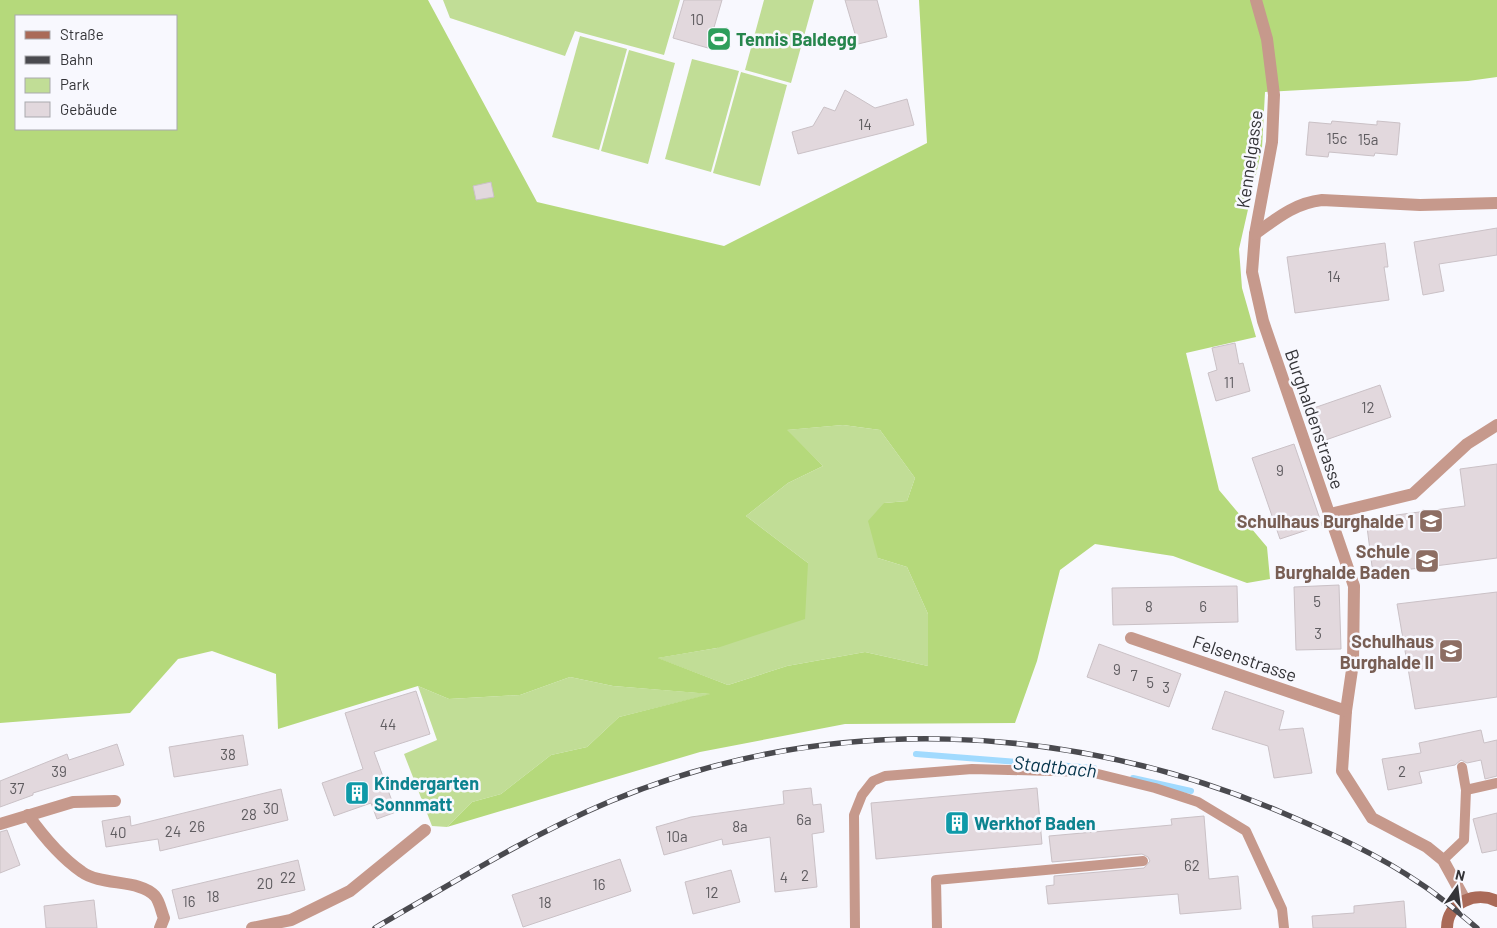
<svg xmlns="http://www.w3.org/2000/svg" width="1497" height="928" font-family="Barlow,sans-serif">
  <style>
    .green { fill: #c1dd96 }
    .forest { fill: #b5d97b; fill-rule: evenodd }
    .lines { fill: none; stroke-linecap: round; stroke-linejoin: round }
    .stream { stroke: #a1dafe; stroke-width: 6 }
    .building { fill: #e2d8dd; stroke: #cac1c6 }
    .lane { stroke: #c6998c; stroke-width: 10 }
    .street { stroke: #c6998c; stroke-width: 12 }
    .secondary { stroke: #aa6a58; stroke-width: 12 }
    .rail-casing { stroke: #4a4a4f; stroke-width: 5.5 }
    .rail { stroke: #f8f8fe; stroke-width: 4; stroke-dasharray: 11; stroke-linecap: butt }
    .labels { text-anchor: middle; dominant-baseline: central; stroke-width: 5; stroke-linejoin: round; paint-order: stroke }
    .number-label { font-size: 15px; fill: #5f5c60 }
    .leisure-label { font-size: 18px; font-weight: bold; fill: #27864d; stroke: #f8f8fe; text-anchor: start }
    .street-label { font-size: 18px; fill: #333337; stroke: #f8f8fe }
    .education-label { font-size: 18px; font-weight: bold; fill: #785e54; stroke: #f8f8fe; text-anchor: end }
    .culture-label { font-size: 18px; font-weight: bold; fill: #0d838f; stroke: #f8f8fe; text-anchor: start }
    .water-label { font-size: 19px; font-style: italic; fill: #03334a; stroke: #f8f8fe }
  </style>
  <rect width="100%" height="100%" fill="#f8f8fe"/>
  <g class="green">
    <polygon points="443,0 680,0 664,55 575,31 565,56 450,18"/>
    <polygon points="764,0 814,0 791,83 745,70"/>
    <polygon points="580,36 627,49 599,150 552,137"/>
    <polygon points="629,50 675,63 648,164 601,151"/>
    <polygon points="692,59 739,71 711,172 665,159"/>
    <polygon points="741,72 787,85 760,186 713,173"/>
    <polygon points="843,425 880,430 915,478 907,501 884,503 878,558 907,567 928,614 928,666 865,652 787,666 728,685 657,658 717,648 808,563 746,516 788,483 823,466 786,430"/>
    <polygon points="570,677 613,686 712,694 619,717 587,747 551,755 501,794 472,802 447,827 432,826 404,754 437,740 418,686 449,699 520,695"/>
  </g>
  <path class="forest" d="M0,0H428L537,202L724,246L927,143L919,0H1497V77L1468,81L1265,92L1262,148L1239,249L1242,288L1256,337L1186,353L1219,490L1267,547L1270,579L1247,583L1173,556L1095,544L1060,570L1037,661L1015,723L845,724L700,752L447,827L472,802L501,794L551,755L587,747L619,717L710,694L613,686L570,677L520,695L449,699L418,686L278,729L276,674L212,651L178,659L130,713L0,723ZM16,16H176V129H16ZM843,425L880,430L915,478L907,501L884,503L868,521L878,558L907,567L928,614V666L865,652L787,666L728,685L658,658L717,648L805,619L808,563L746,516L788,483L823,466L787,430Z"/>
  <g class="lines">
    <g class="stream">
      <polyline points="916,754 1094,768"/>
      <polyline points="1133,778 1191,791"/>
    </g>
  </g>
  <g class="building">
    <polygon points="684,0 722,0 708,48 673,38"/>
    <polygon points="845,0 877,0 887,37 858,44"/>
    <polygon points="845,90 875,108 907,99 914,125 798,154 792,132 813,126 824,107 835,111"/>
    <polygon points="1332,121 1377,125 1377,121 1400,123 1397,155 1375,153 1374,156 1329,152 1328,157 1306,155 1309,122 1331,124"/>
    <polygon points="491,182 494,197 476,200 473,186"/>
    <polygon points="1497,228 1497,255 1439,264 1444,291 1423,295 1414,242"/>
    <polygon points="1385,243 1388,267 1384,267 1389,300 1295,313 1287,257"/>
    <polygon points="1235,343 1239,364 1243,363 1250,391 1216,401 1208,373 1217,370 1212,348"/>
    <polygon points="1380,385 1391,417 1320,442 1308,410"/>
    <polygon points="1294,444 1322,525 1280,539 1252,458"/>
    <polygon points="1497,464 1497,558 1373,574 1366,519 1465,506 1460,469"/>
    <polygon points="1339,585 1341,649 1296,650 1294,587"/>
    <polygon points="1237,586 1238,622 1113,625 1112,588"/>
    <polygon points="1497,592 1497,697 1415,709 1397,604"/>
    <polygon points="1099,644 1181,674 1169,707 1087,677"/>
    <polygon points="416,691 430,734 374,752 396,812 377,819 371,803 334,816 322,783 363,769 345,713"/>
    <polygon points="1225,691 1284,711 1279,730 1303,728 1312,773 1274,778 1268,746 1212,729"/>
    <polygon points="1481,730 1484,743 1497,740 1497,776 1485,779 1481,760 1467,763 1461,760 1455,765 1419,772 1422,783 1388,790 1382,759 1421,753 1419,743"/>
    <polygon points="243,735 248,765 174,777 169,747"/>
    <polygon points="117,744 124,765 33,793 33,795 0,807 0,781 67,754 69,760"/>
    <polygon points="811,788 813,805 821,804 824,832 812,834 817,887 775,892 770,837 723,845 722,839 664,855 656,827 691,817 784,804 783,791"/>
    <polygon points="1037,788 1042,844 876,859 871,803"/>
    <polygon points="281,789 288,820 160,851 158,839 106,847 102,821 130,816 131,826"/>
    <polygon points="1497,813 1497,850 1482,853 1473,819"/>
    <polygon points="1204,816 1209,879 1238,876 1241,909 1180,914 1178,894 1048,904 1046,886 1054,885 1054,876 1144,868 1150,861 1148,857 1142,854 1052,862 1049,836 1172,825 1171,819"/>
    <polygon points="7,830 20,865 0,873 0,832"/>
    <polygon points="620,859 631,891 523,927 512,895"/>
    <polygon points="298,860 305,890 179,919 172,890"/>
    <polygon points="731,870 740,902 693,914 685,882"/>
    <polygon points="94,900 97,928 46,928 44,906"/>
    <polygon points="1404,901 1406,928 1313,928 1312,916 1354,913 1354,906"/>
  </g>
  <g class="lines">
    <g class="lane">
      <polyline points="1466,790 1497,783"/>
      <polyline points="1443,860 1464,840 1466,790 1462,767"/>
      <polyline points="855,928 854,815 862,795 873,781 885,776 972,769 1090,772 1155,788 1198,802 1246,831 1282,909 1284,928"/>
      <polyline points="937,928 936,880 1143,861"/>
    </g>
    <g class="street">
      <polyline points="1256,0 1267,39 1274,95 1272,142 1255,234 1252,272 1263,321 1354,586 1353,663 1346,711 1342,771 1372,818 1427,847 1443,860 1465,900"/>
      <path d="M1255,234C1277,218 1295,203 1322,200L1420,205L1497,203"/>
      <polyline points="1330,514 1413,494 1467,444 1497,425"/>
      <polyline points="1131,638 1346,711"/>
      <path d="M28,815C43,836 60,857 82,872C101,886 140,879 155,896C160,902 161,911 164,918L160,928"/>
      <polyline points="0,824 73,802 115,801"/>
      <polyline points="252,928 291,920 350,891 425,830"/>
    </g>
    <path class="secondary" d="M1447,928C1447,902 1476,891 1497,901"/>
    <defs>
      <path id="rail" d="M375,928C452,883 528,836 611,801C828,711 1069,722 1283,813C1330,833 1379,855 1421,884C1441,897 1459,913 1477,928"/>
    </defs>
    <use href="#rail" class="rail-casing"/>
    <use href="#rail" class="rail"/>
  </g>
  <defs>
    <symbol id="stadium-square" viewBox="-11 -11 22 22"><rect x="-9" y="-9" width="18" height="18" rx="4" fill="#2e9e5b" stroke="#f8f8fe"/><path d="M0-5a6.5 5 0 1 0 0 10a6.5 5 0 1 0 0-10ZM-3.5-1.8h7v3.6h-7Z" fill="#fff"/></symbol>
    <symbol id="school-square" viewBox="-11 -11 22 22"><rect x="-9" y="-9" width="18" height="18" rx="4" fill="#8d6e63" stroke="#f8f8fe"/><path d="M0-5L7-2L0 1L-7-2ZM-4 1L0 2.5L4 1V4Q0 6-4 4Z" fill="#fff"/></symbol>
    <symbol id="building-square" viewBox="-11 -11 22 22"><rect x="-9" y="-9" width="18" height="18" rx="4" fill="#0f9aa8" stroke="#f8f8fe"/><path d="M-4-6H4V6H1V3H-1V6H-4ZM-2.5-4.3h1.7v1.8h-1.7ZM.8-4.3h1.7v1.8H.8ZM-2.5-1h1.7V.8h-1.7ZM.8-1h1.7V.8H.8Z" fill="#fff"/></symbol>
  </defs>
  <g fill-rule="evenodd">
    <use href="#stadium-square" x="705" y="25" width="28" height="28"/>
    <use href="#school-square" x="1417" y="507" width="28" height="28"/>
    <use href="#school-square" x="1413" y="547" width="28" height="28"/>
    <use href="#school-square" x="1437" y="637" width="28" height="28"/>
    <use href="#building-square" x="343" y="779" width="28" height="28"/>
    <use href="#building-square" x="943" y="809" width="28" height="28"/>
  </g>
  <g class="labels">
    <g class="number-label">
      <text x="697" y="19">10</text>
      <text x="865" y="124">14</text>
      <text x="1337" y="138">15c</text>
      <text x="1368" y="139">15a</text>
      <text x="1334" y="276">14</text>
      <text x="1229" y="382">11</text>
      <text x="1368" y="407">12</text>
      <text x="1280" y="470">9</text>
      <text x="1317" y="601">5</text>
      <text x="1149" y="606">8</text>
      <text x="1203" y="606">6</text>
      <text x="1318" y="633">3</text>
      <text x="1117" y="669">9</text>
      <text x="1134" y="675">7</text>
      <text x="1150" y="682">5</text>
      <text x="1166" y="687">3</text>
      <text x="388" y="724">44</text>
      <text x="228" y="754">38</text>
      <text x="59" y="771">39</text>
      <text x="1402" y="771">2</text>
      <text x="17" y="788">37</text>
      <text x="271" y="808">30</text>
      <text x="249" y="814">28</text>
      <text x="804" y="819">6a</text>
      <text x="197" y="826">26</text>
      <text x="740" y="826">8a</text>
      <text x="173" y="831">24</text>
      <text x="118" y="832">40</text>
      <text x="677" y="836">10a</text>
      <text x="1192" y="865">62</text>
      <text x="805" y="875">2</text>
      <text x="288" y="877">22</text>
      <text x="784" y="877">4</text>
      <text x="265" y="883">20</text>
      <text x="599" y="884">16</text>
      <text x="712" y="892">12</text>
      <text x="213" y="896">18</text>
      <text x="189" y="901">16</text>
      <text x="545" y="902">18</text>
    </g>
    <g class="leisure-label">
      <text x="736" y="39">Tennis Baldegg</text>
    </g>
    <g class="street-label">
      <text transform="translate(1249 159) rotate(-82)">Kennelgasse</text>
      <text transform="translate(1315 419) rotate(71)">Burghaldenstrasse</text>
      <text transform="translate(1245 658) rotate(19)">Felsenstrasse</text>
    </g>
    <g class="education-label">
      <text x="1414" y="521">Schulhaus Burghalde 1</text>
      <text x="1410" y="551">Schule<tspan x="1410" dy="21">Burghalde Baden</tspan></text>
      <text x="1434" y="641">Schulhaus<tspan x="1434" dy="21">Burghalde II</tspan></text>
    </g>
    <g class="culture-label">
      <text x="374" y="783">Kindergarten<tspan x="374" dy="21">Sonnmatt</tspan></text>
      <text x="974" y="823">Werkhof Baden</text>
    </g>
    <g class="water-label">
      <text transform="translate(1055 766) rotate(6)">Stadtbach</text>
    </g>
  </g>
  <rect x="15" y="15" width="162" height="115" fill="#f8f8fe" stroke="#a9a9ae"/>
  <rect x="25" y="31" width="25" height="8" fill="#aa6a58" stroke="#a9a9ae"/>
  <text x="60" y="40" font-size="15" fill="#333337">Straße</text>
  <rect x="25" y="56" width="25" height="8" fill="#4a4a4f" stroke="#a9a9ae"/>
  <text x="60" y="65" font-size="15" fill="#333337">Bahn</text>
  <rect x="25" y="78" width="25" height="15" fill="#c1dd96" stroke="#a9a9ae"/>
  <text x="60" y="90" font-size="15" fill="#333337">Park</text>
  <rect x="25" y="102" width="25" height="15" fill="#e2d8dd" stroke="#a9a9ae"/>
  <text x="60" y="115" font-size="15" fill="#333337">Gebäude</text>
  <g transform="translate(1457 888) rotate(14)" stroke="#f8f8fe" stroke-width="4" paint-order="stroke">
  <path d="M0-4L9 19L0 12L-9 19Z" fill="#333337"/>
  <text y="-8" font-size="14" font-weight="bold" text-anchor="middle" fill="#333337">N</text>
  </g>
</svg>
